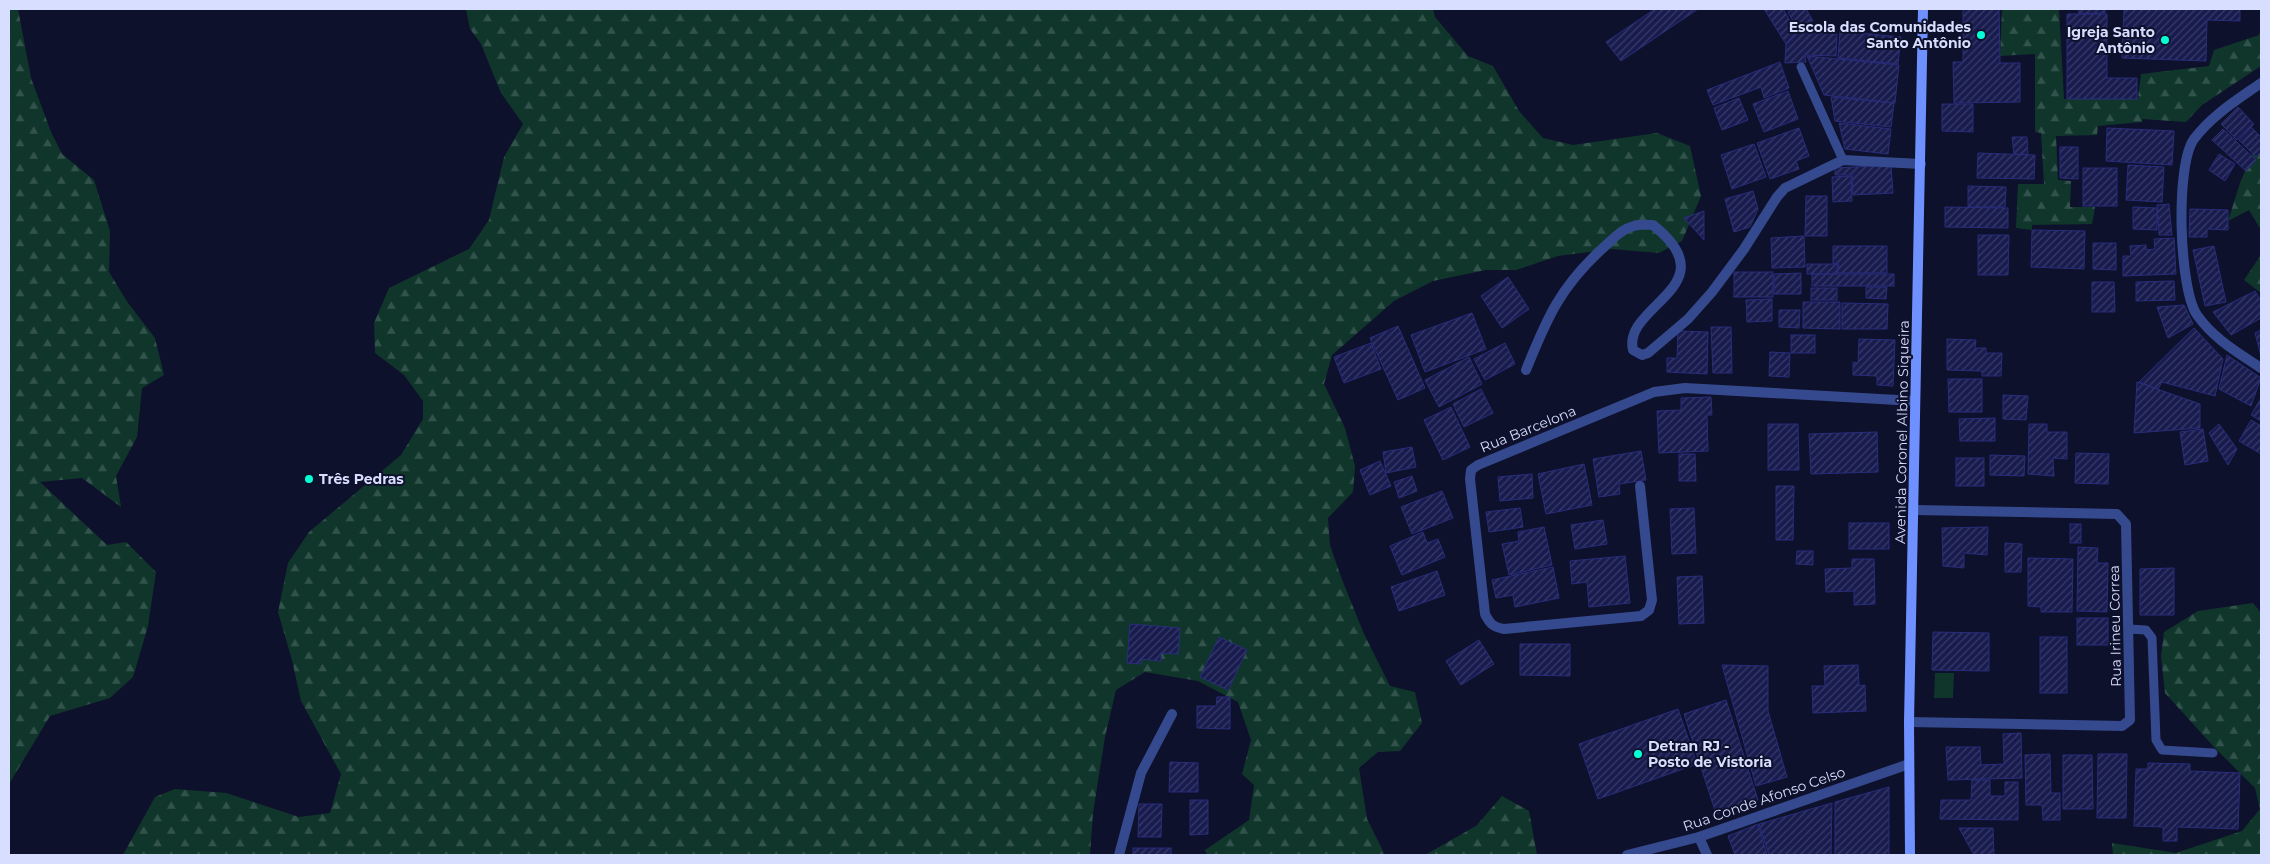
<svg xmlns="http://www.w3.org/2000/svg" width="2270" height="864" font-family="Montserrat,sans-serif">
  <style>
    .green { fill: #10362b }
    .forest { fill: url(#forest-firs) }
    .building { fill: url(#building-hatch); stroke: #282d7c }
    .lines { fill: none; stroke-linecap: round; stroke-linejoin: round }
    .lane { stroke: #35498e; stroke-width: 9 }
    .street { stroke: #35498e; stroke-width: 10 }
    .secondary { stroke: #6f91ff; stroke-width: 10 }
    .poi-dot { fill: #04ffd6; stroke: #0e112b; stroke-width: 2 }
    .labels { text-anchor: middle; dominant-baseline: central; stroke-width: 4; stroke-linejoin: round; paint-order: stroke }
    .poi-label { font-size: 14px; font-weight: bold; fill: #d8deff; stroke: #0e112b; text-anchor: end }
    .street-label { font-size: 14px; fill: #d8deff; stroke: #0e112b }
  </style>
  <defs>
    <pattern id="forest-firs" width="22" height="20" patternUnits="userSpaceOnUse" patternTransform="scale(1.25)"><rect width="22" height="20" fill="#10362b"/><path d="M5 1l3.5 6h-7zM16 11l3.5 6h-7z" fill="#32534b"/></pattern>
    <pattern id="building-hatch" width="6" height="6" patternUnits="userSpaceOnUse" patternTransform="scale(1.25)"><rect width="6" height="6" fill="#181b4e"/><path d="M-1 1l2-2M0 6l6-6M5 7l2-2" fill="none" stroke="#393c69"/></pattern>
  </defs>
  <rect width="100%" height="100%" fill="#0e112b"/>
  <polygon class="green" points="1935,673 1954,673 1953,698 1934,698"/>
  <g class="forest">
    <polygon points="9,9 18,9 31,78 51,132 62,154 94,180 110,231 109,272 128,303 155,338 164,375 142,388 137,437 116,476 121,507 82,478 40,482 107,545 126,542 156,572 148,626 133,677 110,698 50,716 9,784"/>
    <polygon points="466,9 1433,9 1435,17 1468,56 1493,66 1519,111 1543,138 1573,145 1657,133 1690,146 1701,196 1682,241 1659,253 1612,249 1558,256 1516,270 1486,270 1433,281 1394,301 1332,355 1324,384 1345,428 1355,466 1353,492 1328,518 1330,545 1341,577 1364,634 1390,686 1415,692 1422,723 1400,751 1378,752 1359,768 1367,819 1385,855 1207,855 1205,850 1249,820 1254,785 1242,774 1251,740 1238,702 1198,681 1145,672 1116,690 1105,737 1093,813 1090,855 123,855 155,797 175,789 226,793 299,817 330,813 341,774 301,701 292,660 278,612 288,563 309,532 401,455 423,419 423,401 404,375 375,353 374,323 389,288 469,249 489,220 504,157 523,124 501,93 481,44 470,29"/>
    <polygon points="2002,9 2059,9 2064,99 2138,98 2141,74 2209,66 2214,50 2259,35 2261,30 2261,66 2202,105 2186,122 2142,119 2142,122 2098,126 2097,135 2056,136 2058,180 2071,181 2070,207 2095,207 2092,224 2032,225 2032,230 2016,228 2018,184 2044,184 2041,133 2035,132 2035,54 2000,56"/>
    <polygon points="2261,133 2261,230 2249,210 2228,221 2240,183"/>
    <polygon points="2261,255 2261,293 2244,280"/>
    <polygon points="2253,603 2261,613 2261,855 2113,855 2112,843 2176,853 2242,831 2260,809 2255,788 2213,746 2165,693 2161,656 2164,632 2198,611"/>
    <polygon points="1502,796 1529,811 1537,855 1425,855 1476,826"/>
  </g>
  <g class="building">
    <polygon points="1655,9 1698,9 1621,61 1606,42"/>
    <polygon points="1764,9 1783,9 1797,32 1786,44"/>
    <polygon points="1795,9 1806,9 1813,21 1798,30 1788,12"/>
    <polygon points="1963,9 1999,9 2000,63 2020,63 2020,102 1954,103 1953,62 1963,62"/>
    <polygon points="2079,9 2105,9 2105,13 2079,14"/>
    <polygon points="2124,9 2240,9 2240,21 2207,20 2206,61 2122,58"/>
    <polygon points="2067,14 2107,14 2107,78 2137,78 2137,99 2067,99"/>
    <polygon points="1840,31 1901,37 1898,64 1838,58"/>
    <polygon points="1797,32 1837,34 1836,56 1805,55 1806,62 1785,63 1786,44"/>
    <polygon points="1807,56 1899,65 1895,103 1824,95"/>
    <polygon points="1780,62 1789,88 1764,98 1761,87 1713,105 1707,90"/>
    <polygon points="1788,91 1798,119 1764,132 1753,104"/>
    <polygon points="1831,97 1894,103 1891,127 1835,121"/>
    <polygon points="1739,98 1748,120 1722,130 1714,108"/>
    <polygon points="1942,104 1973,104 1973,132 1942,131"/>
    <polygon points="2238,107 2254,124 2237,140 2221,124"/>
    <polygon points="1839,123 1891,129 1888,154 1845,149"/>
    <polygon points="2251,127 2261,137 2261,152 2256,157 2239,140"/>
    <polygon points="1799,128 1809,156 1796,161 1799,169 1770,179 1757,143"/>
    <polygon points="2107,128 2174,131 2172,165 2106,161"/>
    <polygon points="2223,129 2256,160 2246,171 2212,140"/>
    <polygon points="2012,137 2027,137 2028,155 2014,154"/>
    <polygon points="1754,144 1766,177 1732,189 1721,155"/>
    <polygon points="2060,147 2078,147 2078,179 2060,178"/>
    <polygon points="1978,153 2035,155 2034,179 1977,178"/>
    <polygon points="2219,154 2235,164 2225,181 2209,170"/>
    <polygon points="1891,165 1893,193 1853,195 1852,175 1835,175 1835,168"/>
    <polygon points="2128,165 2164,167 2162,202 2126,200"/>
    <rect x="2083" y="168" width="34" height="38"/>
    <polygon points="1851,176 1852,201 1833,202 1832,177"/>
    <polygon points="1968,186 2006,187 2005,207 1968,207"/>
    <polygon points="1753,191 1758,209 1750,227 1734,232 1725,199"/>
    <polygon points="1806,196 1827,196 1827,236 1805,236"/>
    <polygon points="2169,204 2172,235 2159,235 2157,205"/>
    <polygon points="1945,207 2008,208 2008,228 1945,227"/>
    <polygon points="2133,207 2157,208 2157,230 2133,229"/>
    <polygon points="2190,209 2228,210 2228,230 2207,229 2207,237 2189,237"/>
    <polygon points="1704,211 1704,240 1684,218"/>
    <polygon points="2032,230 2085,231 2084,269 2031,267"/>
    <polygon points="1978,235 2009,235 2008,275 1978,275"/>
    <polygon points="1804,236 1805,267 1772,268 1771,238"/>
    <polygon points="2174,238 2176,274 2123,276 2123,256 2131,256 2130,246 2146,245 2146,250 2155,249 2154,239"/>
    <polygon points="2093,243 2116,243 2116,270 2093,269"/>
    <polygon points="1833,246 1887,246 1887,273 1838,273 1838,263 1833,264"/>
    <polygon points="2214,246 2226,302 2205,306 2193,250"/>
    <polygon points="1807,264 1838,264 1837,274 1807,274"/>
    <rect x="1734" y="272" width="39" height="25"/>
    <polygon points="1801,273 1801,294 1774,294 1774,274"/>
    <rect x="1812" y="274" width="82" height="12"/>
    <polygon points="1508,277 1529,309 1502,328 1481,296"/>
    <polygon points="2174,281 2175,300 2136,301 2136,282"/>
    <polygon points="2092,282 2114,282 2115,312 2092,312"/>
    <polygon points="1866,287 1887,287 1886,299 1866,298"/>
    <rect x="1811" y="288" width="26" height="12"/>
    <polygon points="2255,291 2261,301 2261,318 2231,335 2213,312"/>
    <polygon points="1772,299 1772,321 1747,322 1746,300"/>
    <polygon points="1803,302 1840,302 1840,329 1803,328"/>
    <polygon points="1842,303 1888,304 1887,329 1842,329"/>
    <polygon points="2184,305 2193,324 2168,338 2157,307"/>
    <polygon points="1779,310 1800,310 1799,328 1779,327"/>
    <polygon points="1472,313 1486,349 1425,372 1411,335"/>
    <polygon points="1398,326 1425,388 1398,400 1370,338"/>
    <polygon points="1711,327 1731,327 1732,373 1713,373"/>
    <polygon points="2194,328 2223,359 2215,396 2162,382 2158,389 2139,382"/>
    <polygon points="2261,330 2261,356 2255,333"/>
    <polygon points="1678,331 1708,332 1707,374 1667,372 1667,358 1677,358"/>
    <rect x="1791" y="335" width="24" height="18"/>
    <polygon points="1859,339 1895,340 1893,386 1877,385 1877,376 1853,375 1853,362 1858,363"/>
    <polygon points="1947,339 1976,340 1975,348 1986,348 1986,353 2002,353 2001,376 1982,376 1982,371 1947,370"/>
    <polygon points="1371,343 1381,369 1344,383 1334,357"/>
    <polygon points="1505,343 1515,364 1485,380 1474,359"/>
    <polygon points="1770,352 1790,353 1789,377 1769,376"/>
    <polygon points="2227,355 2261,378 2251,406 2219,389"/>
    <polygon points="1469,357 1482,384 1439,407 1425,380"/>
    <polygon points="1948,379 1982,379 1982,412 1949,412"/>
    <polygon points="2137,382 2200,404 2200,428 2134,433"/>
    <polygon points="1481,389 1493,413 1464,427 1453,404"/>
    <polygon points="2003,395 2028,396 2026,420 2003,419"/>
    <polygon points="1711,397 1712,415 1707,415 1708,451 1659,453 1657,411 1681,410 1681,398"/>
    <polygon points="2261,398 2261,421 2251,415"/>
    <polygon points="1451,407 1470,447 1443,460 1424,420"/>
    <polygon points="1995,418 1995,441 1960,441 1959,419"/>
    <polygon points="2251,420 2261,426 2261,454 2239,441"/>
    <polygon points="1768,424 1798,424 1799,470 1768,470"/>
    <polygon points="2029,424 2047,424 2047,432 2067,432 2067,459 2053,458 2054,476 2028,474"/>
    <polygon points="2219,424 2237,449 2228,465 2209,433"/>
    <polygon points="2203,429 2208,461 2185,465 2180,432"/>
    <polygon points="1877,432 1878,472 1811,474 1809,434"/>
    <polygon points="1412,447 1416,467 1386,473 1383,452"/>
    <polygon points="1641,451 1646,480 1619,484 1620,494 1599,497 1593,459"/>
    <polygon points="2076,453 2109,454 2108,484 2075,483"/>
    <polygon points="1679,454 1695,454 1696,481 1679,481"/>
    <polygon points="1990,455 2025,456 2024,476 1990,475"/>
    <rect x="1956" y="458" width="28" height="28"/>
    <polygon points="1380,461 1391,486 1370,495 1360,470"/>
    <polygon points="1584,464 1592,505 1546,514 1538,474"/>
    <polygon points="1532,474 1533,498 1500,501 1498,477"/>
    <polygon points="1412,476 1417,491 1399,498 1394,482"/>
    <polygon points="1776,486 1794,486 1793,540 1776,540"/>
    <polygon points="1442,491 1453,518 1412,534 1401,507"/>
    <polygon points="1520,508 1523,527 1489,532 1486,512"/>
    <polygon points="1694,508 1696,553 1672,554 1670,509"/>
    <polygon points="1603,520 1607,544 1575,549 1571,525"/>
    <rect x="1849" y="523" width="40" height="26"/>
    <rect x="2070" y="524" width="11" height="19"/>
    <polygon points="1544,527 1552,565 1509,575 1502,544 1519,541 1518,532"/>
    <polygon points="1988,527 1987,555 1964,553 1964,568 1943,566 1942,528"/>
    <polygon points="1423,532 1427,543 1438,539 1445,557 1402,575 1390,546"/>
    <polygon points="2005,543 2022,544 2021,572 2005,572"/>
    <polygon points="2078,547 2098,548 2097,563 2108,563 2107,612 2077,611"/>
    <polygon points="1797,551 1813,551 1813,565 1796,564"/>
    <polygon points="1625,556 1630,603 1589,607 1587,582 1572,584 1570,561"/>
    <polygon points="2028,558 2073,559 2072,612 2041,612 2041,607 2028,606"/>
    <polygon points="1852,559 1874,559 1875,604 1854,605 1854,591 1826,592 1825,569 1852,568"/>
    <polygon points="1553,567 1559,598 1515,607 1513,595 1496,598 1492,580"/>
    <polygon points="2174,568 2174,615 2140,615 2140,569"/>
    <polygon points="1437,571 1445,595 1399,611 1391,587"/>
    <polygon points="1702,576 1704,623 1679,624 1677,577"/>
    <rect x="2077" y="618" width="31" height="27"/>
    <polygon points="1130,624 1180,628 1178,654 1161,653 1161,661 1141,659 1141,664 1127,663"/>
    <polygon points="1933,632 1989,633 1989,671 1932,670"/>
    <polygon points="1219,637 1247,650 1228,690 1200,677"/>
    <rect x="2040" y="637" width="27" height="56"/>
    <polygon points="1479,640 1494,664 1461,685 1446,661"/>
    <polygon points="1520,644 1570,644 1570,676 1520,675"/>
    <polygon points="1722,665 1768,666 1768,711 1787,777 1756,786"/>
    <polygon points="1858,665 1859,686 1865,685 1866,711 1813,713 1812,686 1825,686 1824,666"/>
    <polygon points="1217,697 1230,697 1230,729 1197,728 1197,706 1216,706"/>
    <polygon points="1726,700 1758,800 1716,814 1684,714"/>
    <polygon points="1678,709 1697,764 1598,799 1579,744"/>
    <polygon points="2021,733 2022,778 1948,780 1946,747 1980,747 1981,765 2004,764 2003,734"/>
    <polygon points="2050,754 2051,793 2060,793 2060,820 2043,820 2042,805 2026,805 2025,755"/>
    <polygon points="2098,754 2127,754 2126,818 2097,818"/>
    <polygon points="2063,755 2092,755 2093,809 2063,809"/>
    <polygon points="1170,762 1198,763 1198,792 1169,792"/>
    <polygon points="2148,763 2190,764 2190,771 2240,773 2238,829 2177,827 2177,841 2163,841 2163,827 2134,826 2136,769 2148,769"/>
    <polygon points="1972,780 1990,780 1990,796 2005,796 2005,782 2018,782 2018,820 1940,819 1941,800 1971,800"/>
    <polygon points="1889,787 1889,855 1835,855 1835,802"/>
    <polygon points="1190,800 1208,800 1208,834 1190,835"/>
    <polygon points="1832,803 1831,855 1769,855 1759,824"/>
    <polygon points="1139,804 1162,804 1161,837 1138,837"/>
    <polygon points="1758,824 1767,855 1735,855 1728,836"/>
    <polygon points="1959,828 1993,828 1994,855 1974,855"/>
    <rect x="1133" y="848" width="38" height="7"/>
  </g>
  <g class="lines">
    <g class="lane">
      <polyline points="1801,67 1843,160"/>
      <polyline points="2129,629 2146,630 2152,638 2156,740 2162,750 2213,753"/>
    </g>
    <g class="street">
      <path d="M2261,83C2237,100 2212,115 2194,139C2175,165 2179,289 2197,315C2214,339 2237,352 2261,368"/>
      <path d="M1526,370C1547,318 1560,287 1603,248C1612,240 1621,229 1634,226C1640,224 1647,225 1653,225C1730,286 1622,305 1633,350L1642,355L1648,353L1688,319L1712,292L1744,249L1777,197L1785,188L1843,160L1921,164"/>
      <path d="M1640,486L1652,600L1649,610L1641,616L1504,629C1493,627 1490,624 1485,614L1470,479L1471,470L1478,465L1654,392L1685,388L1915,401"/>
      <polyline points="1909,722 2122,726 2130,720 2126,524 2117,514 1915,510"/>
      <polyline points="1699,837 1707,855"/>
      <polyline points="1119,855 1141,773 1172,714"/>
      <polyline points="1627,855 1699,837 1909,764"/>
    </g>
    <polyline class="secondary" points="1910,855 1909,722 1923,9"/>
  </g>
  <g class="poi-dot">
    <circle cx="1981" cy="35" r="5"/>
    <circle cx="2165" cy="40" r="5"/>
    <circle cx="309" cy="479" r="5"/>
    <circle cx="1638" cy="754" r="5"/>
  </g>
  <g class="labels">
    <g class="poi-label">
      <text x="1971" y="27">Escola das Comunidades<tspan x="1971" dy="16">Santo Antônio</tspan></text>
      <text x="2155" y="32">Igreja Santo<tspan x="2155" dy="16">Antônio</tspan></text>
      <text x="319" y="479" text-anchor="start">Três Pedras</text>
      <text x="1648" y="746" text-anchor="start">Detran RJ -<tspan x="1648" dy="16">Posto de Vistoria</tspan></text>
    </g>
    <g class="street-label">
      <text transform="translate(1528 429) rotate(-22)">Rua Barcelona</text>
      <text transform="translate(1902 432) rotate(-89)">Avenida Coronel Albino Siqueira</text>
      <text transform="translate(2115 626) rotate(-91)">Rua Irineu Correa</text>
      <text transform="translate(1764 799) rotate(-19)">Rua Conde Afonso Celso</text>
    </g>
  </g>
  <rect width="2270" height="864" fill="none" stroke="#d8deff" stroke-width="20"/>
</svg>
